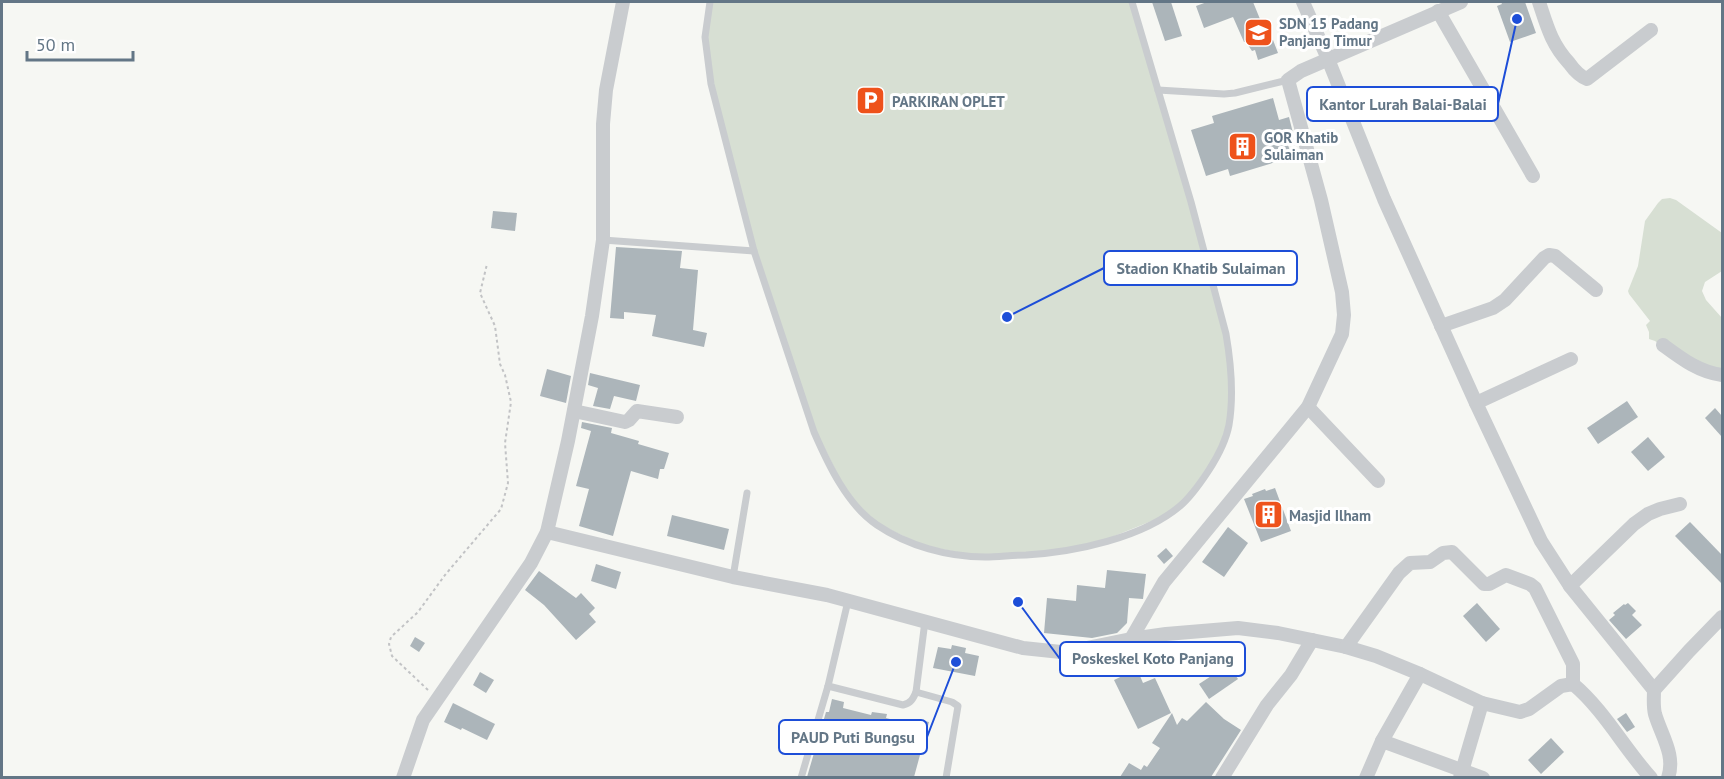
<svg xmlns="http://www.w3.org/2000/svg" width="1724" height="779" font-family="'PT Sans',sans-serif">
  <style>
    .green { fill: #d7dfd3 }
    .building { fill: #acb5ba }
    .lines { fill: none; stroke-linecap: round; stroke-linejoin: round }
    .path { stroke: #c2c3c5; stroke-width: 2; stroke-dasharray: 3 3; stroke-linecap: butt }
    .lane { stroke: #c9cccf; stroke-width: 7 }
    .street { stroke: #c9cccf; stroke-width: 14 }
    .labels { text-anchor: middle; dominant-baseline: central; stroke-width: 6; stroke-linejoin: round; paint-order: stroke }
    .poi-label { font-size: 15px; font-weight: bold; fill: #637686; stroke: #fff; text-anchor: start }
    .leader { fill: none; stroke: #1d4ed8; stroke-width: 2 }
    .callout-dot { fill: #1d4ed8; stroke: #fff; stroke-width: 2 }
    .callout { fill: #fff; stroke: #1d4ed8; stroke-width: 2 }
    .callout-label { font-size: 16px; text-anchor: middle; font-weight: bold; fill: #637686 }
  </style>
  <rect width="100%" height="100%" fill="#f6f7f3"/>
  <g class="green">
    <polygon points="712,2 1129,2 1189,203 1224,334 1228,356 1229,403 1227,424 1224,436 1212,461 1184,500 1159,518 1107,539 1079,546 1037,552 985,555 967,554 922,545 877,523 854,500 839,477 816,431 756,251 713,84 707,29"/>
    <polygon points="1670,198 1676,200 1722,233 1722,271 1705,282 1702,291 1706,300 1722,318 1722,374 1684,363 1655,341 1649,339 1649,332 1646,325 1650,321 1629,294 1628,291 1638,266 1645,221 1658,203 1662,199"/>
  </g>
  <g class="building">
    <polygon points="1152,2 1171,2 1182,36 1165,41"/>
    <polygon points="1207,2 1253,2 1269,41 1273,40 1278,53 1258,60 1255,50 1252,51 1246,42 1244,42 1233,17 1204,28 1196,6"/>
    <polygon points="1501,2 1525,2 1536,33 1510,42 1497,6 1502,4"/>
    <polygon points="1273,98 1279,120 1289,117 1293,133 1285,136 1292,157 1230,176 1228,169 1206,176 1191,130 1214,123 1212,116"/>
    <polygon points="493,211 517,213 515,231 491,228"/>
    <polygon points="616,247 682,251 680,268 698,270 693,330 707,333 704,347 652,336 656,315 624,312 624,319 610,318"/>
    <polygon points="547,369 571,376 566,403 540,396"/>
    <polygon points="590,373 640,385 636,401 614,396 610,409 593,406 598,388 588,385"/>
    <polygon points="1627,401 1638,417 1598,444 1587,428"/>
    <polygon points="1715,408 1722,416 1722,437 1705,418"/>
    <polygon points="582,422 612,428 611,433 639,441 638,444 669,453 664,469 660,469 658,479 631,471 613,536 579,526 589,489 576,486 591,431 581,428"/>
    <polygon points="1648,437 1665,457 1648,471 1631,452"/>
    <polygon points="1275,488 1291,531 1261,542 1244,499 1253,496 1252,494 1265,489 1266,491"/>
    <polygon points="672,515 729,529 724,550 667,536"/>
    <polygon points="1690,522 1722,555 1722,584 1675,536"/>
    <polygon points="1228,527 1248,543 1224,577 1202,562"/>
    <polygon points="1166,548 1173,556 1164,564 1157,556"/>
    <polygon points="596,564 621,572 616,589 591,581"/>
    <polygon points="1107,570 1146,574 1143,599 1129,598 1127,623 1117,633 1092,638 1044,633 1047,598 1076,601 1077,585 1105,588"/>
    <polygon points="539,571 576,598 581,593 595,608 589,614 596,622 576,640 544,605 525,590"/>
    <polygon points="1477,603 1500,629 1486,642 1463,616"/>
    <polygon points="1628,603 1636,611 1632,615 1642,625 1626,639 1609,620 1615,615 1613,613 1624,604 1625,605"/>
    <polygon points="415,637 425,643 419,652 410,646"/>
    <polygon points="952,645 966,648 965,653 979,656 975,676 933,668 938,647 951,649"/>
    <polygon points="1228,665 1238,679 1209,699 1199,684"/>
    <polygon points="1137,669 1143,683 1155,678 1171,713 1138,729 1114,680"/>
    <polygon points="480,672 494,680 486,693 473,685"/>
    <polygon points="832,699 844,702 843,708 871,715 872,712 887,714 886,718 914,725 916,719 929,722 914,777 807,777 826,712 829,712"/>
    <polygon points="1206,702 1224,719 1241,730 1211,777 1120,777 1129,763 1141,770 1144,765 1147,767 1160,748 1152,743 1172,713 1177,725 1182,718 1187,721"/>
    <polygon points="453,703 495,724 487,740 462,728 461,730 444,722"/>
    <polygon points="1626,713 1635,727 1627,732 1617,719"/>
    <polygon points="1551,738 1564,752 1541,774 1528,760"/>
  </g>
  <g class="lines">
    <polyline class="path" points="428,690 392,656 389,644 391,637 418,612 445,575 501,509 508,483 505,443 511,402 505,375 500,364 495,326 480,293 487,264"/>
    <g class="lane">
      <path d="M710,2L705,37L711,84L754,251L814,432C828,464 847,505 877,525C908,546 948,557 985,557C999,557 1012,555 1026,555C1075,552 1142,538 1180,506C1192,496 1201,482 1209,470C1218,456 1226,441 1229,425C1234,395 1231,363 1226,334L1191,202L1132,2"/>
      <polyline points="1158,90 1224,94 1235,93 1288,80"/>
      <polyline points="603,240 754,251"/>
      <polyline points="733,577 747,493"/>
      <path d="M828,686L903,705C911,703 913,699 916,692L925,621"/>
      <polyline points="916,692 952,702 958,706 946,778"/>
      <polyline points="801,778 828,686 848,601"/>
    </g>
    <g class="street">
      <polyline points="1303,2 1328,59 1384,199 1476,403 1541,541 1570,586 1654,690"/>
      <path d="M1539,2C1547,26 1551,43 1569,63C1574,70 1579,76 1587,79L1651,30"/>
      <polyline points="1438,11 1533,176"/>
      <polyline points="1441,326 1493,308 1505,300 1544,258 1549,255 1555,256 1596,290"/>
      <path d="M1663,345C1682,359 1699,372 1722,375"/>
      <polyline points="1476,403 1571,359"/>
      <polyline points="1308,407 1378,481"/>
      <polyline points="574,411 625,422 629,420 637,411 677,417"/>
      <path d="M547,532L733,577L827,595L1023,648L1061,652L1077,650L1131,639L1166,634L1238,628L1278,633L1346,647L1376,656L1420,674L1482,703L1520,712L1529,709L1561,686L1573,684C1604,710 1624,748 1651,778"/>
      <polyline points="1570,586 1634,524 1648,514 1660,509 1680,504"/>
      <polyline points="1131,639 1164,582 1308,407 1342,334 1344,315 1342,292 1321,200 1288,80 1301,71 1461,2"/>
      <polyline points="1346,647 1399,573 1410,563 1430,562 1443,553 1452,552 1484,584 1489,584 1506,575 1530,584 1535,588 1573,664 1573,684"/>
      <polyline points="1382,741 1483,778"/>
      <polyline points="403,778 423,720 531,563 547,532 568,441 592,316 603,240 603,124 606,90 623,2"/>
      <polyline points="1222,778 1267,705 1291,675 1312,640"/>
      <polyline points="1366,778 1382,741 1420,674"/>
      <polyline points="1460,778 1482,703"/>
      <path d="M1668,778C1676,755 1661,735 1655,714C1653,706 1654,698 1654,690L1689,651L1722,617"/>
    </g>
  </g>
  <defs>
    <symbol id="school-square" viewBox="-11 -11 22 22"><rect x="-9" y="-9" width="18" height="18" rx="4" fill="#ee521b" stroke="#fff"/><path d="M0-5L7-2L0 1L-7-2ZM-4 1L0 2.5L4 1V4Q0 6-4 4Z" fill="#fff"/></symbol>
    <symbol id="parking-square" viewBox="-11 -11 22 22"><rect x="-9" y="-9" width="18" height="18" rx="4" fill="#ee521b" stroke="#fff"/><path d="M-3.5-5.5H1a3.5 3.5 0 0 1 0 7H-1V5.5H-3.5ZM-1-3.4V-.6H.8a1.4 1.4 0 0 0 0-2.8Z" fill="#fff"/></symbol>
    <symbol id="building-square" viewBox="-11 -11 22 22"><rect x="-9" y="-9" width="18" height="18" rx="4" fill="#ee521b" stroke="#fff"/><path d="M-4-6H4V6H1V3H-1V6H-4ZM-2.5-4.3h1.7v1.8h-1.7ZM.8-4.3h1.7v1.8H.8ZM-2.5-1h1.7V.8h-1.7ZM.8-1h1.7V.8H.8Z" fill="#fff"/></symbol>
  </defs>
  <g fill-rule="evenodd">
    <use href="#school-square" x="1242" y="16" width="33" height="33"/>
    <use href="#parking-square" x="854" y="84" width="33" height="33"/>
    <use href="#building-square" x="1226" y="130" width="33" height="33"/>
    <use href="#building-square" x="1252" y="498" width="33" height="33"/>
  </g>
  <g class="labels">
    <g class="poi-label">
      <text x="1279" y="23">SDN 15 Padang<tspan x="1279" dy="17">Panjang Timur</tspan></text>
      <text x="892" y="101">PARKIRAN OPLET</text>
      <text x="1264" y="137">GOR Khatib<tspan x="1264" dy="17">Sulaiman</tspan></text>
      <text x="1289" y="515">Masjid Ilham</text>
    </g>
  </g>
  <path class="leader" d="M1517 19L1498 104M1007 317L1104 268M1018 602L1060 659M956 662L927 737"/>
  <g class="callout-dot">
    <circle cx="1517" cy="19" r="6"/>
    <circle cx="1007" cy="317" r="6"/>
    <circle cx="1018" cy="602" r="6"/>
    <circle cx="956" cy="662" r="6"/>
  </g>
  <g class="callout">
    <rect x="1307" y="87" width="191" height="34" rx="6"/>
    <rect x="1104" y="251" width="193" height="34" rx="6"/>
    <rect x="1060" y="642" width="185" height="34" rx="6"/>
    <rect x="779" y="720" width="148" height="34" rx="6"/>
  </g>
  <g class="callout-label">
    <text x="1403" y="110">Kantor Lurah Balai-Balai</text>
    <text x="1201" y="274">Stadion Khatib Sulaiman</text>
    <text x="1153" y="664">Poskeskel Koto Panjang</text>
    <text x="853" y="743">PAUD Puti Bungsu</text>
  </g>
  <rect width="1724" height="779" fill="none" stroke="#637686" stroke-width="6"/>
  <path d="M27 51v9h106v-9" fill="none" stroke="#637686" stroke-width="3"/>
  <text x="36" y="51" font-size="18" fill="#637686" stroke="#ffffff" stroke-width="4.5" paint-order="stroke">50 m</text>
</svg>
